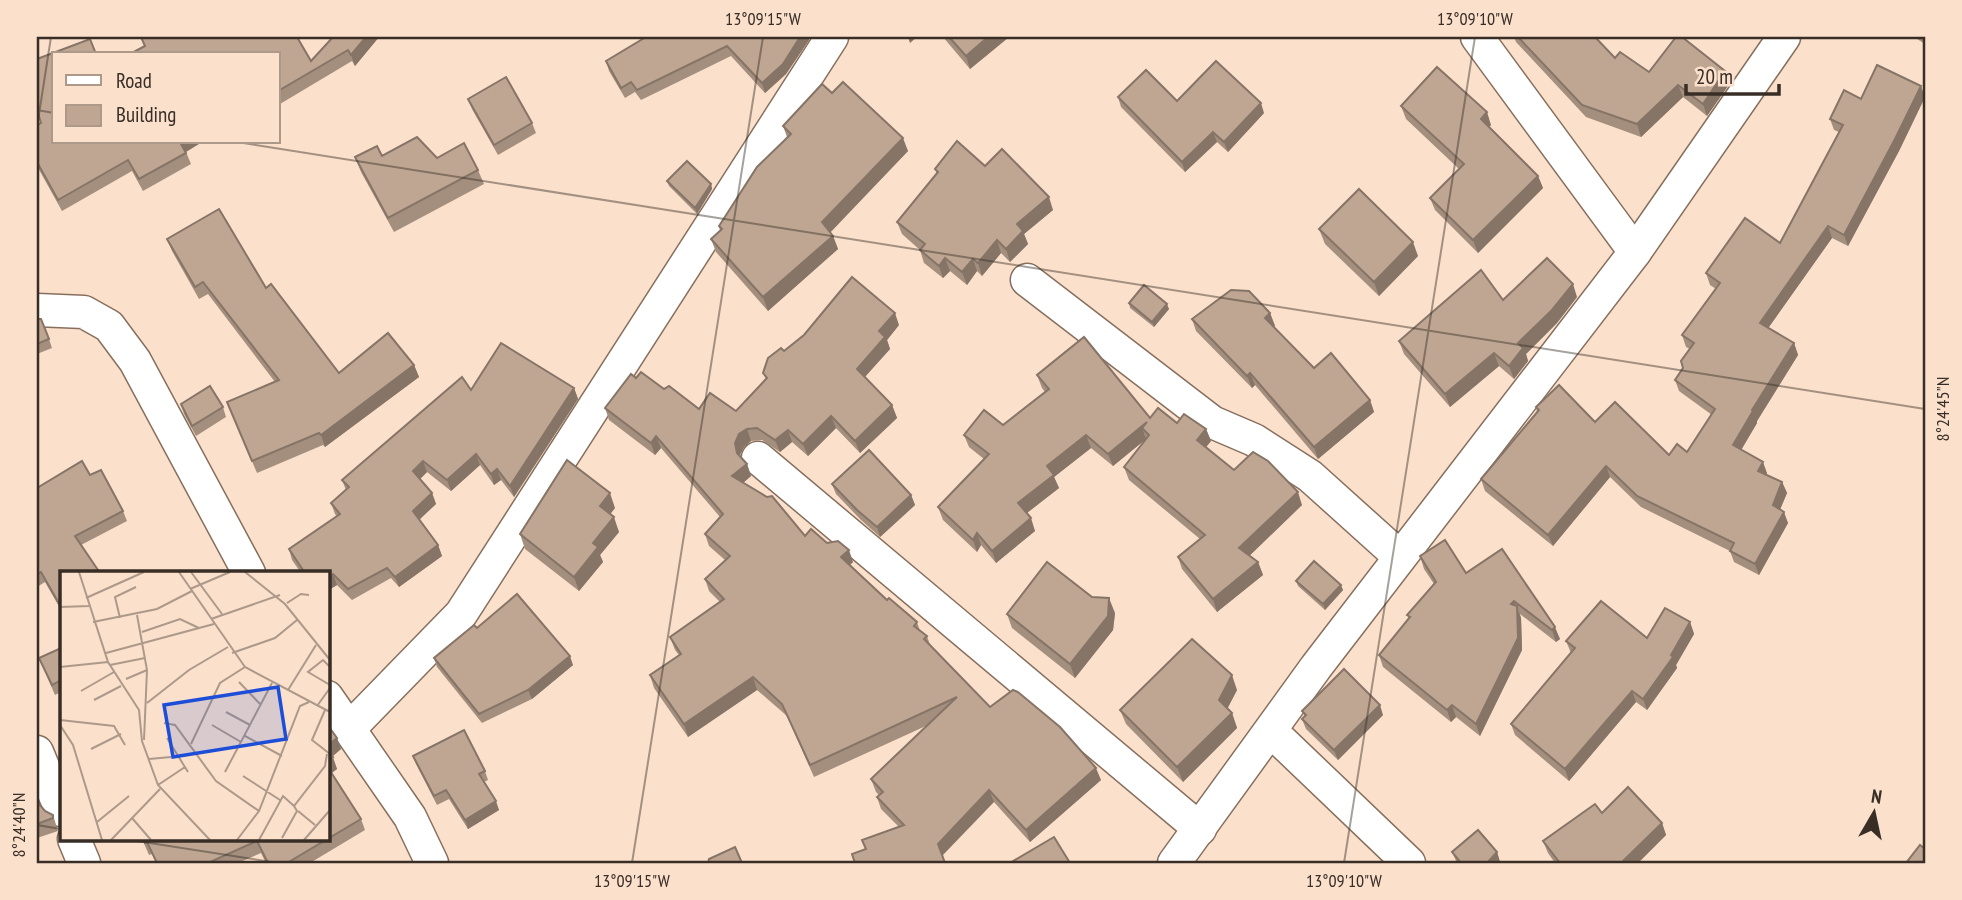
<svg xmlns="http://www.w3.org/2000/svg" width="1962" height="900" font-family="'PT Sans Narrow',sans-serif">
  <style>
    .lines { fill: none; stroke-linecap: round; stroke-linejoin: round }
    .minor-casing { stroke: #876f5e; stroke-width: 35 }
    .minor { stroke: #fff; stroke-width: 32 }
    .wall { fill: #a48f7e }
    .shaded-wall { fill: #867467 }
    .building { fill: #bfa693; stroke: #867467; stroke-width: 2 }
    .ticks { fill: none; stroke: #382e26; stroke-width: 2; stroke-opacity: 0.45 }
    .inset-road { fill: none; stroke: #ad998a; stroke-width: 2 }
    .view { fill: #1d4ed8; fill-opacity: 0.15; stroke: #1d4ed8; stroke-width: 3.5 }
    .inset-edge { fill: none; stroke: #382e26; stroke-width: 3.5 }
    .neatline { fill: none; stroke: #382e26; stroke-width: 2.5 }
    .ticks-label { font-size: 18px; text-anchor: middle; fill: #382e26 }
  </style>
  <rect width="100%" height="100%" fill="#fbe0cc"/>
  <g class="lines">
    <defs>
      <g id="minor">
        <polyline points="1477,37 1635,252"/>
        <polyline points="1027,280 1212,422 1254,440 1310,476 1400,557"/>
        <polyline points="37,310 84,312 109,326 135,361 249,573"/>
        <polyline points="758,458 1200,829"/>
        <polyline points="327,697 410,817 432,863"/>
        <polyline points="349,729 461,614 832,37"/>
        <polyline points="1271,731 1409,863"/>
        <polyline points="37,752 61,810"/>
        <polyline points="74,839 84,863"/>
        <polyline points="1174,863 1316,667 1635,252 1784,37"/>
      </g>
    </defs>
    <use href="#minor" class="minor-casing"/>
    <use href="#minor" class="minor"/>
  </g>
  <g class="wall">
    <polygon points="333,37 379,37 355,66 352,61 280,104 278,102 278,54 311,61"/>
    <polygon points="646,37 808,37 809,40 786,74 765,93 731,56 641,100 635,92 625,98 609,71 606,61"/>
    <polygon points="943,37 1009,37 970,69"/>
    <polygon points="1514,37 1595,37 1615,58 1649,72 1725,71 1730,83 1707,116 1683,97 1641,137 1586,117 1516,42"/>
    <polygon points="1914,37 1925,37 1925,44"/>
    <polygon points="832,93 908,151 830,232 833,236 838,249 768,311 716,252 711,239 720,231 719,226 787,137 783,126"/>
    <polygon points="1118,97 1177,101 1264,113 1228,152 1217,142 1185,172 1121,107"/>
    <polygon points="1925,97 1899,151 1848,246 1832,238 1768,328 1794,343 1798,355 1757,421 1757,423 1741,450 1767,473 1766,475 1782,482 1787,493 1780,509 1788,523 1759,575 1734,562 1730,551 1641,507 1610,477 1553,546 1485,491 1481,479 1537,412 1536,407 1595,422 1669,455 1687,452 1712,415 1679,391 1675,380 1683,368 1690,349 1686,347 1682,335 1716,289 1710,285 1706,273 1780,243 1839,132 1834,130 1830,119 1861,99"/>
    <polygon points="468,99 532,123 536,133 498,155 472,109"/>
    <polygon points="1401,106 1491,125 1489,127 1538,176 1543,188 1478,253 1435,210 1430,198 1459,169 1406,119"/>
    <polygon points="41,123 54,142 202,142 186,152 191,164 143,191 132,171 62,211 37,166 37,125"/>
    <polygon points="382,156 437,158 478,170 484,184 394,232 361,172 355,157"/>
    <polygon points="985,166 1053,210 1024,234 1028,244 1010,262 1001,253 982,276 977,271 967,285 950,271 943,278 924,263 920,250 902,234 897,222 937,174 935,169"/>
    <polygon points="667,181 711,184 712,189 697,214 669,186"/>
    <polygon points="1319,229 1418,256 1379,296 1325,244"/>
    <polygon points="167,239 266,288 339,373 414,365 419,377 325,447 323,445 257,473 227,402 275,382 208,294 199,299 172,251"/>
    <polygon points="1577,297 1557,323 1526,354 1528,361 1514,379 1499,366 1450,407 1404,354 1399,341 1503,300"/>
    <polygon points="1129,303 1169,309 1154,327 1130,308"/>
    <polygon points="1270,313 1275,326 1274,327 1314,368 1370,400 1374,412 1318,459 1255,385 1252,388 1196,331 1192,319"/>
    <polygon points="37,319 49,339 52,348 37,354"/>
    <polygon points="899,325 887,340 890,349 865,377 892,405 897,418 860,453 836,428 808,456 792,442 780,452 762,440 751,441 744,447 740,455 747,464 751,476 743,483 805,536 827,543 853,562 850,565 887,600 917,622 920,631 927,636 930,645 990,707 1101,780 1030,842 994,802 865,849 899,827 881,809 877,797 879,795 876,792 871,779 928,725 814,777 787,716 757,690 688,737 654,688 650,675 679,655 675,650 670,637 720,602 709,591 705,579 725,560 709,546 705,534 720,517 661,448 655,455 609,420 605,408 636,378 664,389 699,409 736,411 766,379 763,373 784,351"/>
    <polygon points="1037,375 1150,418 1206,429 1211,441 1206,447 1234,470 1302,505 1249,556 1258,562 1263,575 1217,612 1182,569 1178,557 1200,539 1129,480 1124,467 1146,439 1113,466 1091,448 1054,477 1059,488 1027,513 1035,531 996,563 981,545 977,552 943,520 938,507 984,459 969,447 964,435 1003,425 1045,392 1042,388"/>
    <polygon points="574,388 578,399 514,497 501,480 494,485 480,465 451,491 427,472 420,479 432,493 436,504 419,519 438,545 442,556 399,587 391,578 352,600 337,585 327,591 327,573 301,573 292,560 289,549 337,517 335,514 331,503 346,490 342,480"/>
    <polygon points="181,404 223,407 226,417 196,436 184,414"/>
    <polygon points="90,475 123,511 127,521 81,545 61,573 61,610 45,582 37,587 37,488"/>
    <polygon points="832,484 911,495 915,505 880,537 861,520 836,494"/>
    <polygon points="615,508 610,514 619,532 600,555 603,562 579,591 525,549 520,534"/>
    <polygon points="1502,549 1560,639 1556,642 1520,614 1521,618 1522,650 1480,736 1456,717 1451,722 1383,667 1379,655 1409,618 1407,615 1434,584 1424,569 1420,556 1466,573"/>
    <polygon points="1296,581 1343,590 1325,610 1298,586"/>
    <polygon points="1092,597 1115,613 1113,630 1075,678 1012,628 1007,614"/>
    <polygon points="1690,622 1694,634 1676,665 1677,668 1647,710 1636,702 1569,781 1515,735 1511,724 1571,653 1566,641 1647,638"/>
    <polygon points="477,628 573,665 532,699 482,723 437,667 434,658"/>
    <polygon points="61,648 61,692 55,695 39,658"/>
    <polygon points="1237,690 1227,709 1232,713 1237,728 1183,782 1126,724 1120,710"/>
    <polygon points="1302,711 1383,715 1338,760 1306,729 1302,719 1305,717"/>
    <polygon points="327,724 337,738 341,749 332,757 337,769 332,773 361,819 365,830 310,863 266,863 261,853 238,863 156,863 152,854 149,855 142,839 327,839"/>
    <polygon points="413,756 485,771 488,780 484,782 499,810 468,829 449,799 437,805 416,764"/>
    <polygon points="37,798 39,804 45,811 53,815 58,831 37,838"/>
    <polygon points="1602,813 1662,823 1666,835 1638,863 1555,863 1548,853 1543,841"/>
    <polygon points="1452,852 1497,852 1500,862 1499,863 1457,863"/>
  </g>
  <g class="shaded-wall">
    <polygon points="366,37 379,37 355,66 351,55"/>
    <polygon points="800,37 808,37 809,40 786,74 765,93 762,83"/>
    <polygon points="908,37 917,37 910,43"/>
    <polygon points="988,37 1009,37 970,69 966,56"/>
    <polygon points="1725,71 1730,83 1707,116 1703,104"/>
    <polygon points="1678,85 1683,97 1641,137 1637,124"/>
    <polygon points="1921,86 1925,97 1899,151 1848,246 1844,235"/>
    <polygon points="1261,103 1264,113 1228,152 1224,142"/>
    <polygon points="1487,112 1491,125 1485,131 1481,119"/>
    <polygon points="1213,132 1217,142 1185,172 1182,162"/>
    <polygon points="903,138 908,151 827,236 822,222"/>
    <polygon points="180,142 202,142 184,153"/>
    <polygon points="1538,176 1543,188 1478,253 1473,240"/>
    <polygon points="711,184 712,189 697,214 695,208"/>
    <polygon points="1049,197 1053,210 1024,234 1028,244 1010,262 1006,249 1017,224"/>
    <polygon points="1828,226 1832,238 1764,334 1760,323"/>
    <polygon points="833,236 838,249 768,311 763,297"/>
    <polygon points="997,240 1001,253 982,276 978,263"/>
    <polygon points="1413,242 1418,256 1379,296 1374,282"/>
    <polygon points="945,258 950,271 943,278 939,266"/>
    <polygon points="973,259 977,271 967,285 962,272"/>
    <polygon points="1573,284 1577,297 1557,323 1526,354 1528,361 1514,379 1509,366 1518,343"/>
    <polygon points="1167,304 1169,309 1154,327 1152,322"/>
    <polygon points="895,313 899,325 887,340 890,349 861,381 857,369 879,331"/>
    <polygon points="1270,313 1275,326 1270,330 1265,318"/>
    <polygon points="1794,343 1798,355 1757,421 1757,423 1737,457 1733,445 1752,410"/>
    <polygon points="1494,353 1499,366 1450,407 1445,394"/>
    <polygon points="414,365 419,377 325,447 321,435"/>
    <polygon points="1250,373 1255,385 1252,388 1247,376"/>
    <polygon points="574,388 578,399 514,497 510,486"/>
    <polygon points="1370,400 1374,412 1318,459 1314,447"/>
    <polygon points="892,405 897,418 860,453 855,441"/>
    <polygon points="831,416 836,428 808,456 803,444"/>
    <polygon points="1147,422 1142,428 1146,439 1113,466 1108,454"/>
    <polygon points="747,429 751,441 744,447 740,455 741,465 737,453 735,443 739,434"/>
    <polygon points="1206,429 1211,441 1202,452 1197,440"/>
    <polygon points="788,430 792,442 780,452 775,440"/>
    <polygon points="1086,435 1091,448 1054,477 1059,488 1023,516 1018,503 1047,466"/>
    <polygon points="656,436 661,448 655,455 651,443"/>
    <polygon points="476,454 480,465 451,491 447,480"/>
    <polygon points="423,461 427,472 417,482 413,471"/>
    <polygon points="1763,462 1767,473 1762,483 1758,471"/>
    <polygon points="747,464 751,476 737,488 732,476"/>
    <polygon points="1606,466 1610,477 1553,546 1548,535"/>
    <polygon points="497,469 501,480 494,485 491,474"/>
    <polygon points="1782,482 1787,493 1777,517 1773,505"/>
    <polygon points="1298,492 1302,505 1244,561 1239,548"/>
    <polygon points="432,493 436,504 417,522 413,511"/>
    <polygon points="610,493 615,508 605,521 600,506"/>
    <polygon points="911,495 915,505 880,537 877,527"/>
    <polygon points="1784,512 1788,523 1759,575 1755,564"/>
    <polygon points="614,517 619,532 600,555 603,562 579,591 574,577 593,543"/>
    <polygon points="1031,518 1035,531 996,563 992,551"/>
    <polygon points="977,533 981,545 977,552 973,540"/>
    <polygon points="438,545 442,556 399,587 395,577"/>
    <polygon points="849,550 853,562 845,569 841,557"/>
    <polygon points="1258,562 1263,575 1217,612 1213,599"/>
    <polygon points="333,574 337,585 327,591 327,578"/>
    <polygon points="1341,585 1343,590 1325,610 1323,604"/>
    <polygon points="1109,598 1115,613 1113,630 1075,678 1070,664"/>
    <polygon points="1514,601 1521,618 1522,650 1480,736 1476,724 1511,604"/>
    <polygon points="1690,622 1694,634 1676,665 1677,668 1647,710 1643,699 1671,655"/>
    <polygon points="1555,627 1560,639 1556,642 1552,630"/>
    <polygon points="570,656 573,665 532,699 528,690"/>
    <polygon points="1232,675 1237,690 1224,715 1219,700"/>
    <polygon points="753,677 757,690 688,737 684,724"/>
    <polygon points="1632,691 1636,702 1569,781 1565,769"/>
    <polygon points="1380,705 1383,715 1338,760 1334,750"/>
    <polygon points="1452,705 1456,717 1451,722 1447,710"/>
    <polygon points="1232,713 1237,728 1183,782 1177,767"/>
    <polygon points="337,738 341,749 329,759 327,754 327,746"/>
    <polygon points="333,757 337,769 330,774 327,768 327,761"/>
    <polygon points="1096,768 1101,780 1030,842 1026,830"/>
    <polygon points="989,790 994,802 942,856 938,844"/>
    <polygon points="496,801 499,810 468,829 465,820"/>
    <polygon points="1662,823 1666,835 1638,863 1621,863"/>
    <polygon points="1497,852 1500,862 1499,863 1487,863"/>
  </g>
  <g class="building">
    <polygon points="141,37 297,37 311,61 333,37 366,37 351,55 348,50 278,91 278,54 130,54 145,46"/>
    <polygon points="646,37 800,37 783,64 762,83 727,46 637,90 631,82 621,88 606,61"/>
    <polygon points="949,37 988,37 966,56"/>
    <polygon points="1518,37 1595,37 1615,58 1620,52 1649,72 1676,37 1682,37 1725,71 1703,104 1678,85 1637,124 1582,105"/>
    <polygon points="90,39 96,54 54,54 54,142 180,142 186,153 139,179 128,160 58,200 37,162 37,125 41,123 37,110 37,59"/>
    <polygon points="1216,61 1261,103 1224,142 1213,132 1182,162 1118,97 1146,70 1177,101"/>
    <polygon points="1877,65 1921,86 1895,139 1844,235 1828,226 1760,323 1794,343 1752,410 1753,411 1733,445 1763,462 1758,471 1782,482 1773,505 1784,512 1755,564 1730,551 1734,543 1637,496 1606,466 1548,535 1481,479 1539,410 1536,407 1559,385 1595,422 1615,402 1669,455 1677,444 1687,452 1715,409 1675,380 1683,368 1681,361 1694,343 1682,335 1720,283 1706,273 1745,218 1780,243 1843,125 1830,119 1844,90 1861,99"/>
    <polygon points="1437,67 1487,112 1481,119 1538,176 1473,240 1430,198 1464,164 1401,106"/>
    <polygon points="506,77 532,123 494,145 468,99"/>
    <polygon points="843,82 903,138 822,222 833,236 763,297 711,239 722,229 719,226 757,167 791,134 783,126 822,84 832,93"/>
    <polygon points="417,137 437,158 464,143 478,170 388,218 355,157 377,146 382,156"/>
    <polygon points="957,141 985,166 1002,149 1049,197 1017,224 1023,231 1006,249 997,240 978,263 973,259 962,272 945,258 939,266 920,250 925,244 897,222 938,172 935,169"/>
    <polygon points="687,161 711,184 695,208 667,181"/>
    <polygon points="1359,189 1413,242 1374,282 1319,229"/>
    <polygon points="219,209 266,288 271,284 339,373 388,333 414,365 321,435 319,433 252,461 227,402 279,380 203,282 195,287 167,239"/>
    <polygon points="1547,258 1573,284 1552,310 1518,343 1523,348 1509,366 1494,353 1445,394 1399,341 1481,270 1503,300"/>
    <polygon points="852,277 895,313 879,331 885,337 857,369 892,405 855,441 831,416 803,444 788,430 775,440 757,428 747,429 739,434 735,443 737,453 747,464 732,476 767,497 772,496 805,536 811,529 827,543 838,541 849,550 841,557 887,600 889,598 917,622 914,626 927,636 924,639 990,707 1013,690 1018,692 1060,727 1096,768 1026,830 989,790 938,844 945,863 855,863 852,854 866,849 862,840 904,825 877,797 883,792 871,779 957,697 810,765 782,704 753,677 684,724 650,675 681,654 670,637 724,599 705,579 730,556 705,534 723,514 656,436 651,443 605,408 631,374 636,378 641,372 664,389 669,386 699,409 710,393 736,411 767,378 763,373 768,358 781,348 784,351 804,335"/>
    <polygon points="1144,285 1167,304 1152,322 1129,303"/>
    <polygon points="1231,290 1249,291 1270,313 1265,318 1314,368 1331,353 1370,400 1314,447 1250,373 1247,376 1192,319"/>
    <polygon points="37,319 41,319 49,339 37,344"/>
    <polygon points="1084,337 1150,418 1158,408 1177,423 1184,414 1206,429 1197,440 1234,470 1253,452 1268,461 1298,492 1239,548 1258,562 1213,599 1178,557 1205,535 1124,467 1149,435 1142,428 1147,422 1108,454 1086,435 1047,466 1054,475 1018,503 1031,518 992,551 977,533 973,540 938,507 989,454 964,435 984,410 1003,425 1049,389 1037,375"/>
    <polygon points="501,343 574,388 510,486 497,469 491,474 476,454 447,480 423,461 413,471 432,493 413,511 438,545 395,577 387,568 348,589 333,574 327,578 327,573 305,573 289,549 340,514 331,503 349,487 342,480 462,377 471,390"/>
    <polygon points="210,386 223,407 192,426 181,404"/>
    <polygon points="869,450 911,495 877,527 857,510 832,484"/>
    <polygon points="567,460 610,493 600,506 614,517 593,543 598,547 574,577 520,534"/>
    <polygon points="82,461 90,475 101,470 123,511 75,536 100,573 61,573 61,607 41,572 37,574 37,488"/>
    <polygon points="1445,540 1466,573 1502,549 1555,627 1552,630 1514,601 1511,604 1517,606 1518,638 1476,724 1452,705 1447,710 1379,655 1410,617 1407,615 1436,582 1420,556"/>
    <polygon points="1314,561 1341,585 1323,604 1296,581"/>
    <polygon points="1047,562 1092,597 1109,598 1108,616 1070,664 1007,614"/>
    <polygon points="517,594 570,656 528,690 479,714 434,658 474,625 477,628"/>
    <polygon points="1601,601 1647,638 1665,608 1690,622 1671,655 1673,657 1643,699 1632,691 1565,769 1511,724 1575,648 1566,641"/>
    <polygon points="1192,639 1232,675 1219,700 1232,713 1177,767 1120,710"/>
    <polygon points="61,648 61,680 52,685 39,658"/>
    <polygon points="1344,669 1380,705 1334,750 1302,719 1306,715 1302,711"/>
    <polygon points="327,724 337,738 327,746"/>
    <polygon points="464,730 485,771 479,774 496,801 465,820 446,790 434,796 413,756"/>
    <polygon points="327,750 333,757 327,761"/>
    <polygon points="327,766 361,819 287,863 268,863 257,841 208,863 157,863 147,842 145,843 143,839 327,839"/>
    <polygon points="1628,787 1662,823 1621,863 1560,863 1543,841 1595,804 1602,813"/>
    <polygon points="37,798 39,804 45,811 53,815 53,818 37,824"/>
    <polygon points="1478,830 1497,852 1487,863 1461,863 1452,852"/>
    <polygon points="1054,837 1070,863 1010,863"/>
    <polygon points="1920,845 1925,849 1925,863 1906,863"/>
    <polygon points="735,847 742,863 708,863 709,859"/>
  </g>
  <path class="ticks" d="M37,110L54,113M37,127L51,37M237,142L1925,409M37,825L61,829M124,839L278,863M632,863L763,37M1344,863L1475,37"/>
  <g transform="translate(60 571)">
    <rect width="270" height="270" fill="#fbe0cc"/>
    <path class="inset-road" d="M19,1L48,91L79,139L82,170L98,214L150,269M119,1L185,96L270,141M131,1L162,43M185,1L225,33L270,89M130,18L170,1M26,27L84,1M227,32L241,23L249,24M0,36L29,35M77,44L87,99L84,169M60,47L55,26L76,16M151,48L220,24M33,51L97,38L132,20M82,61L120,48L139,57M46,82L154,53M172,82L215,67L237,49M50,94L85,87M0,96L48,91M270,96L263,89L248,101L270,114M66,108L87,99M179,111L201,134M228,119L256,74M21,120L54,101M34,129L61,115M87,132L129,99L168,76M257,135L270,117M265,139L252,169L270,183M166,141L190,154M0,149L54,155L65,174M104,152L115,154L156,210L199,240M0,154L13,174L42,269M152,154L181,171M185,165L222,185M107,167L128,201M131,173L160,112L185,96M31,178L61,163M89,188L111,186M165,201L212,112M183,205L220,229M98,214L125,196M238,240L255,254M72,247L91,269M37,251L69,225M222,267L237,240L234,235M51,269L100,218M177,269L199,240L240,135L249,131M199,269L223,225L234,235L265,195L267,183M244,269L270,239"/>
    <path class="view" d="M218,116L226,168L113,186L104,134Z"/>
    <rect width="270" height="270" class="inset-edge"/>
  </g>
  <rect width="1962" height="900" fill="none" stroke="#fbe0cc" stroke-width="77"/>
  <rect x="52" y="52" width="228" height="91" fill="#fbe0cc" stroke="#ad998a" stroke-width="2"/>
  <rect x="66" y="75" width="35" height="10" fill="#ffffff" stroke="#ad998a" stroke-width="2"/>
  <text x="116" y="88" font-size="21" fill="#382e26">Road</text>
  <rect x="66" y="105" width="35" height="21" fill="#bfa693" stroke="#ad998a" stroke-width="2"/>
  <text x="116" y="122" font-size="21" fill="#382e26">Building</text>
  <g transform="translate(1874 813) rotate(9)" stroke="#fbe0cc" stroke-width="5" paint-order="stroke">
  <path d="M0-5L12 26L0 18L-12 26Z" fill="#382e26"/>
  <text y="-10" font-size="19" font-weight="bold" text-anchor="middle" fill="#382e26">N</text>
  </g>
  <path d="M1686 84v10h93v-10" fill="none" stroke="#382e26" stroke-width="3.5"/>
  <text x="1696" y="84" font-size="21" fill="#382e26" stroke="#fbe0cc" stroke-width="5" paint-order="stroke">20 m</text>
  <rect x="38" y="38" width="1886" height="824" class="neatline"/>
  <g class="ticks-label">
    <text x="763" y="25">13°09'15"W</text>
    <text x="1475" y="25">13°09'10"W</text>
    <text transform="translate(1943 409) rotate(-90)" y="6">8°24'45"N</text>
    <text transform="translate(19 825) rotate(-90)" y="6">8°24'40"N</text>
    <text x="632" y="887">13°09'15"W</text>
    <text x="1344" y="887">13°09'10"W</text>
  </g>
</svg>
